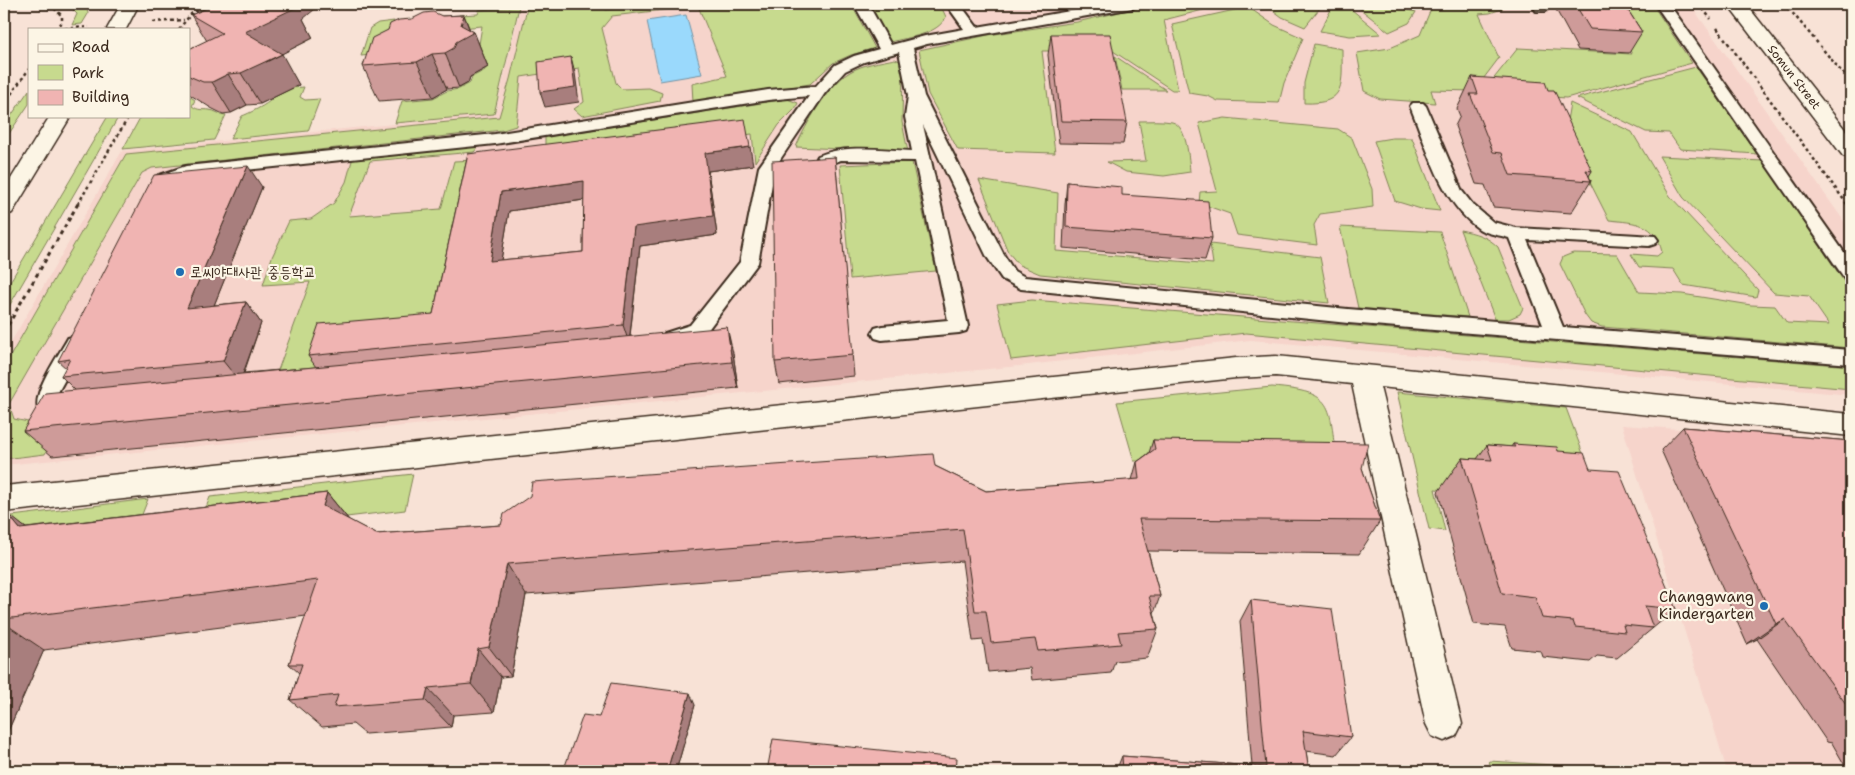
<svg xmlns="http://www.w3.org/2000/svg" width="1855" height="775" font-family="'Shantell Sans','Poor Story',sans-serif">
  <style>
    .built { fill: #f6d4cb }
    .green { fill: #c7da8e; stroke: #818256 }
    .water { fill: #9ad9fc; stroke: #7493a3 }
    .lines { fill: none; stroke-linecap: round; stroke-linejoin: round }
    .service-casing { stroke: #3b2a1e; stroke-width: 4 }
    .minor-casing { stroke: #3b2a1e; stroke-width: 3 }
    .primary-casing { stroke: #3b2a1e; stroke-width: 3 }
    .path-far1 { stroke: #3b2a1e; stroke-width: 2.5; stroke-dasharray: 3 3; stroke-linecap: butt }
    .path { stroke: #3b2a1e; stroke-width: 3; stroke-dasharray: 4 4; stroke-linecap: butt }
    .service { fill: #fcf5e5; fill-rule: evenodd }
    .minor { fill: #fcf5e5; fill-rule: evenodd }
    .primary { fill: #fcf5e5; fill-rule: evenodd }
    .wall { fill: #ce9b99; stroke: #3b2a1e; fill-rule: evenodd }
    .shaded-wall { fill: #a87e7d; stroke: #3b2a1e }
    .building { fill: #f0b4b2; stroke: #3b2a1e; fill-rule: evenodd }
    .poi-dot { fill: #1f6fb2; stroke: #fcf5e5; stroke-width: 2 }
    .labels { text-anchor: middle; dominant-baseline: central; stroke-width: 4.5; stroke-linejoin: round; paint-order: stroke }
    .far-street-label { font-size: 12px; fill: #3b2a1e; stroke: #fcf5e5 }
    .poi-label { font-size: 15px; fill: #3b2a1e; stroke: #fcf5e5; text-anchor: start }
  </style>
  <rect width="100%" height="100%" fill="#f8e2d6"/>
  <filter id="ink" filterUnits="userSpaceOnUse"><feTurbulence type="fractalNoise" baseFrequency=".02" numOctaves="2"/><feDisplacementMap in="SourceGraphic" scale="10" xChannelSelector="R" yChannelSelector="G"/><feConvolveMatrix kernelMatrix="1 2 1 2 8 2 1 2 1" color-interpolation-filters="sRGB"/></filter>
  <g filter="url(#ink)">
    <g class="built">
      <polygon points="521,4 1690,4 1851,231 1851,395 1251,340 1009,367 4,465 4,354 122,151 495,114"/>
      <polygon points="1622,425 1851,441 1851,771 1727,771"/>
    </g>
    <g class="green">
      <path d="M67,4C76,4 87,2 88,14L82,24L72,25L77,14Z"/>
      <polygon points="528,4 599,4 606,10 648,4 851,4 875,48 851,55 833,63 810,84 693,102 692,84 727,76 698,6 612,16 602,28 616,83 622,89 649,88 662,93 660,101 582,116 574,109 584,102 579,68 521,77 516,126 503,130 152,168 142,173 9,404 14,419 28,422 62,421 45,454 4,459 4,367 126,154 499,117 510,79"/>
      <path d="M869,4H940L946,17C937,35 909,37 890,42Z"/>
      <polygon points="1154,4 1203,4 1207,9 1164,20 1178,90 1172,90 1113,51 1042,51 1055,153 958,150 928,94 919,50 988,35 1077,22"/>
      <polygon points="1288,4 1323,4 1305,27 1282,17 1270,8"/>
      <polygon points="1334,4 1345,4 1381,34 1350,36 1320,31"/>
      <polygon points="1354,4 1382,4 1416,12 1409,23 1389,32"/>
      <polygon points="1433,4 1504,4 1502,9 1490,13 1479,14 1499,58 1474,91 1431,90 1435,103 1380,99 1364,91 1357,53 1390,48 1420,35"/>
      <polygon points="1601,4 1652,4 1692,63 1566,98 1483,92 1518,48 1632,54"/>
      <polygon points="519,7 494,114 395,123 402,101 433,98 447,91 459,89 470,83 472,77 485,70 486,64 478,50 482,26 441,30 459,15 478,14 479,10"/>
      <polygon points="1248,7 1274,25 1303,38 1284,83 1279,103 1218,101 1208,96 1189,93 1172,24"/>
      <polygon points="394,21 383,54 361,56 370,28 378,23"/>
      <path d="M1314,44L1342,49C1342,83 1347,105 1304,103V83Z"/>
      <polygon points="1115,56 1166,90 1122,90"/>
      <path d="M895,59L900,61L903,70L902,122L908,152L796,147C805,125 829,84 850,72C863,64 880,62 895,59Z"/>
      <polygon points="1696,67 1757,154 1680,149 1669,133 1646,132 1577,98"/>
      <path d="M304,87L300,97L305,100L320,99L308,131L230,139L242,116C248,114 268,104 272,99C276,95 277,91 284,89C290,87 297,88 304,87Z"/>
      <polygon points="29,90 29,104 4,141 4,126"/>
      <path d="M189,96L195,100L192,106C199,111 201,109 209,110C215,110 219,115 226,115L214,140L123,149L141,116H189Z"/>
      <polygon points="787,99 798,103 795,109 779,125 755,162 752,134 545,161 545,137"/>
      <path d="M1570,103L1632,132L1670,196L1758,290L1756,297L1683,285L1673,269L1639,267L1631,254L1657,256L1662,252C1655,222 1636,223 1609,220L1565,133Z"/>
      <polygon points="108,116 119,116 4,315 4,292"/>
      <polygon points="1225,118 1338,129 1352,138 1372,189 1373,207 1320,214 1314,225 1317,245 1237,235 1230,214 1199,203 1200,192 1217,191 1199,123"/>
      <path d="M1139,121C1149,121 1161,120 1172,122C1187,125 1189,160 1190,172L1164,176L1126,172L1107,162L1146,161Z"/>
      <polygon points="1392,138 1412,138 1440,211 1421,209 1395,201 1374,141"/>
      <polygon points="479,146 474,152 370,161 349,216 441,209 454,161 476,160 439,358 277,373 310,282 263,285 272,257 289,221 311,219 334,203 346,182 353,157"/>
      <polygon points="1659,156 1763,161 1851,292 1851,348 1602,327 1591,323 1585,315 1560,264 1563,257 1573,253 1617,254 1639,292 1682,294 1751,305 1775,306 1787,323 1829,325 1809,296 1774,293 1683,197"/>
      <polygon points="912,162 936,271 850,279 840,165"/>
      <polygon points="979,180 1058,193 1056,251 1213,264 1210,244 1320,257 1329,303 1040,274 1019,265 1008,252"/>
      <polygon points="1340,227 1440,232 1468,317 1358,308"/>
      <path d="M1460,230C1475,233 1487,236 1498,247L1523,308L1520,314L1509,319H1495Z"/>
      <polygon points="1032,300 1851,366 1851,389 1246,333 1011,360 997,304"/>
      <path d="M1272,387C1336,392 1329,404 1336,461H1134L1117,402Z"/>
      <polygon points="1397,392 1566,408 1601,502 1435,489 1445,531 1429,529"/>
      <polygon points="413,474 405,510 196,535 210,497"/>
      <polygon points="148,499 129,548 56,558 4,517"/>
      <polygon points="1489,761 1618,769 1619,771 1492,771"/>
    </g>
    <polygon class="water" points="686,15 702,74 660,81 647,21"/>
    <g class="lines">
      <defs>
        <g id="service">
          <path d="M854,4H868L891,45L925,36L964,29L946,4H960L977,27L1111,4H1140L1133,8L927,44L913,48L924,96L1004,255L1014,271L1025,277L1348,309L1543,325L1509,238C1500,235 1487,234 1479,229C1440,201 1428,149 1410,106L1413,103H1423L1426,106L1462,191L1473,205L1493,222L1516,228L1655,236L1658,240L1655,244L1649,246L1527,240L1563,327L1851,350V364L1348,323L1021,289L1002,279L987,257L923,125L968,326L966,331L959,333L882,340L875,338L872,333L875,328L882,326L948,320L915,161L841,160L830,164L823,178L817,179L811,178L809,174L818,156C846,144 883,150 912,151L905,117L908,96L899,52L864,62L845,71L825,93L775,167L758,263L704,335L672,345L665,343L662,338L665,333L690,325L740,262L759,167L809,96L768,100L495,144L189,176L169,184L167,187L161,188L155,187L153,183L157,176L186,166L495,134L768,90L816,86L835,65L854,56L879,49Z"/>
          <polygon points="1532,4 1546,4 1548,8 1546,11 1536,11"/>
          <polygon points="1655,4 1669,4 1851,262 1851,281 1845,279"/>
          <path d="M75,336L82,338L85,343L57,394L56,402L65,404L68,410L65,416L58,418L39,412C30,394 59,355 68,338Z"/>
        </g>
        <g id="minor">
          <polygon points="1727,4 1746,4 1851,137 1851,158 1843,156"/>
          <polygon points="1276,356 1851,414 1851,436 1380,387 1462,724 1456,736 1444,741 1432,736 1426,724 1352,384 1276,376 1236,378 4,512 4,486 1236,358"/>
        </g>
        <g id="primary">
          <polygon points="121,4 139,4 126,29 107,29"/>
          <polygon points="50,116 71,116 12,213 4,216 4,190"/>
        </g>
      </defs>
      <use href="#service" class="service-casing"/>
      <use href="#minor" class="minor-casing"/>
      <use href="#primary" class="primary-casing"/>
      <g class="path-far1">
        <polyline points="50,4 62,16 62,22 57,29"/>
        <polyline points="1699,4 1711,19"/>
        <polyline points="1785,4 1851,83"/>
        <polyline points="153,22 184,20"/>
        <polyline points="1717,28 1847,204"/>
        <polyline points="59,29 89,27"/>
        <polyline points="179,29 191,14 208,4"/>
        <polyline points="4,104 29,69"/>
        <polyline points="78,204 129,116"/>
      </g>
      <g class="path">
        <polyline points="1846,202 1851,209"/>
        <polyline points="4,332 79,202"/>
      </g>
      <use href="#service" class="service"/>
      <use href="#minor" class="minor"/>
      <use href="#primary" class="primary"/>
    </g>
    <g class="wall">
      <polygon points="1553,4 1624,4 1642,32 1629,53 1578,50"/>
      <polygon points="214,5 303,19 313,38 281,54 299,85 260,104 247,105 231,113 223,114 211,108 189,94 189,49 207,41 191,15"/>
      <polygon points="464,15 470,30 474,32 488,67 470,77 468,83 459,88 447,89 433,97 379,101 363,66 388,30 442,16"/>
      <polygon points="1051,34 1127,122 1123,144 1059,143 1048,55"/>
      <polygon points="1472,77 1548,90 1592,171 1589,176 1591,181 1571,213 1493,207 1485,185 1476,184 1455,126 1460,116 1457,109"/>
      <path d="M468,154L753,165L708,171L717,235L640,246L630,336L733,353L738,388L52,456L23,431L75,390L61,376L66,368L58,361L262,187L214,305L246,302L261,323L244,373L316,367L308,356L433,314ZM584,200L583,252L501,260L509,211Z"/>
      <polygon points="835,157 854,376 779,384 775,362"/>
      <polygon points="1067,182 1122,195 1212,238 1205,260 1063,248 1065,204"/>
      <polygon points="1683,427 1851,441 1851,771 1848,771 1832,743 1827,742 1757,639 1747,644 1661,450"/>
      <polygon points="1153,440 1362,468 1380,521 1359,554 1148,551 1160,596 1154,613 1158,629 1147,658 1115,661 1111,673 1032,680 1030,668 988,672 983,640 973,641 962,561 526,595 511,676 501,677 494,712 453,715 451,727 365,734 353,724 322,727 290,700 299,673 289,664 306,616 44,650 4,740 4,513 26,528 327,493 349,520 376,534 501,525 935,466 986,491 1132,480 1137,462 1149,453"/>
      <polygon points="1513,444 1558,451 1590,469 1676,609 1617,658 1597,656 1590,662 1543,657 1541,651 1512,648 1505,627 1474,624 1438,492 1462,458 1477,459 1487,445 1511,447"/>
      <polygon points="1251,600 1351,737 1336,755 1306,751 1309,771 1116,771 1122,756 1252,766 1240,621"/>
      <polygon points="695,705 676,771 569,771 565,766 599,717"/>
    </g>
    <g class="shaded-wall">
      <polygon points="282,4 321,4 303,19 313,38 266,62 282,54 299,85 260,104 241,73 245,32"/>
      <polygon points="464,15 471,34 474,32 488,67 470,77 468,83 459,88 445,53 461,25"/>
      <polygon points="432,54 447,89 433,97 417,62"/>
      <polygon points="571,57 575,73 579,102 545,107 540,92"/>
      <polygon points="228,74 247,105 231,113 212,82"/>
      <polygon points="750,147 753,165 708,171 717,235 640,246 629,343 623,325 634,227 705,153"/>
      <polygon points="248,166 262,187 204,330 187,308"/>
      <polygon points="584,181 590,199 509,211 498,279 490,261 501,192"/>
      <polygon points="246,302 261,323 240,382 223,361"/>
      <polygon points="727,327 733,353 738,388 732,362"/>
      <polygon points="327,493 353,525 323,506"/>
      <polygon points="7,513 48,546 20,529"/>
      <polygon points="507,564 526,595 511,676 489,647"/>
      <polygon points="1785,619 1757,639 1747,644 1776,624"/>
      <polygon points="4,623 44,650 4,740"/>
      <polygon points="478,649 501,677 494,712 471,684"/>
      <polygon points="428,688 453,715 451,727 425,700"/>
      <polygon points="690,693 695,705 676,771 667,771"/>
    </g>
    <g class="building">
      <polygon points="215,4 291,4 297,7 245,32 282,54 241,73 228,74 212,82 203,82 189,76 189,49 222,33 191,15 214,5"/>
      <polygon points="1575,4 1624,4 1642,32 1590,29"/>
      <polygon points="433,12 442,16 464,15 461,25 474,32 456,42 454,48 445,53 432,54 417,62 363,66 372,38 388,30 390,24 399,20 412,19 424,13"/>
      <polygon points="1051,34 1110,34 1127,122 1061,121"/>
      <polygon points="571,57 575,87 540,92 538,62"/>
      <polygon points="1472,77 1545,82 1548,90 1554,90 1592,171 1586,170 1591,181 1510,175 1502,153 1493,152 1470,94 1478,94"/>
      <path d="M745,119L750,147L705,153L713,216L634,227L623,325L308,356L319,324L433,314L468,154ZM584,181L583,252L490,261L501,192Z"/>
      <polygon points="835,157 853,355 775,362 772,161"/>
      <polygon points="248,166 187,308 246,302 223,361 61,376 70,359 58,361 154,175"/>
      <polygon points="1067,182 1122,187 1122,195 1208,201 1212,238 1066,227"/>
      <polygon points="727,327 732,362 23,431 45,393"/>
      <polygon points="1683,427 1851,441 1851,535 1850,536 1851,538 1851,711 1785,619 1776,624"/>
      <polygon points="1153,440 1368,443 1362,468 1380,521 1139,519 1160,596 1149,596 1158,629 1118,632 1121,644 1038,651 1035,639 991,643 986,611 975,611 963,529 507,564 489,647 478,649 471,684 428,688 425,700 334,707 338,695 290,700 302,664 289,664 318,580 4,619 4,513 7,513 20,529 327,493 323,506 376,534 501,525 504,514 530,496 532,482 933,454 935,466 986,491 1139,479 1137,462 1155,449"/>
      <polygon points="1513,444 1557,447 1558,451 1584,453 1590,469 1619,471 1676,609 1645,606 1653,628 1623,625 1625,632 1575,627 1573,621 1542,618 1535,597 1502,593 1462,458 1492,460 1487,445 1515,447"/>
      <polygon points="1251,600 1332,609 1351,737 1303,731 1309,771 1123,771 1122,756 1266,767"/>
      <polygon points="611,683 690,693 667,771 605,771 565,766 583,715 599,717"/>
      <polygon points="773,739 957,758 956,771 767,771"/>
    </g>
  </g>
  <g class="poi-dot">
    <circle cx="180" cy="272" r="5"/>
    <circle cx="1764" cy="606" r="5"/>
  </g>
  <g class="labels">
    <g class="far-street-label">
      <text transform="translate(1794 77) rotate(52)">Somun Street</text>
    </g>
    <g class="poi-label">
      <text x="190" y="272">로씨야대사관 중등학교</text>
      <text x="1754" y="597" text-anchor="end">Changgwang<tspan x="1754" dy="17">Kindergarten</tspan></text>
    </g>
  </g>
  <rect width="1855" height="775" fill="none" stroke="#fcf5e5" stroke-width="20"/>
  <rect x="10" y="10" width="1835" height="755" fill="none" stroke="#3b2a1e" stroke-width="2" filter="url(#ink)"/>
  <rect x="28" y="28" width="162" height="90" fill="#fcf5e5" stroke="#afa495"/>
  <rect x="38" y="44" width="25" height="8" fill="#fcf5e5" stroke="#afa495"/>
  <text x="72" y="52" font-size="15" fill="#3b2a1e">Road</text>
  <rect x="38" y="65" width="25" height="15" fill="#c7da8e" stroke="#afa495"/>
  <text x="72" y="78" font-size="15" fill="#3b2a1e">Park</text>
  <rect x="38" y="90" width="25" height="15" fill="#f0b4b2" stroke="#afa495"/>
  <text x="72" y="102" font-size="15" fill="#3b2a1e">Building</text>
</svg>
